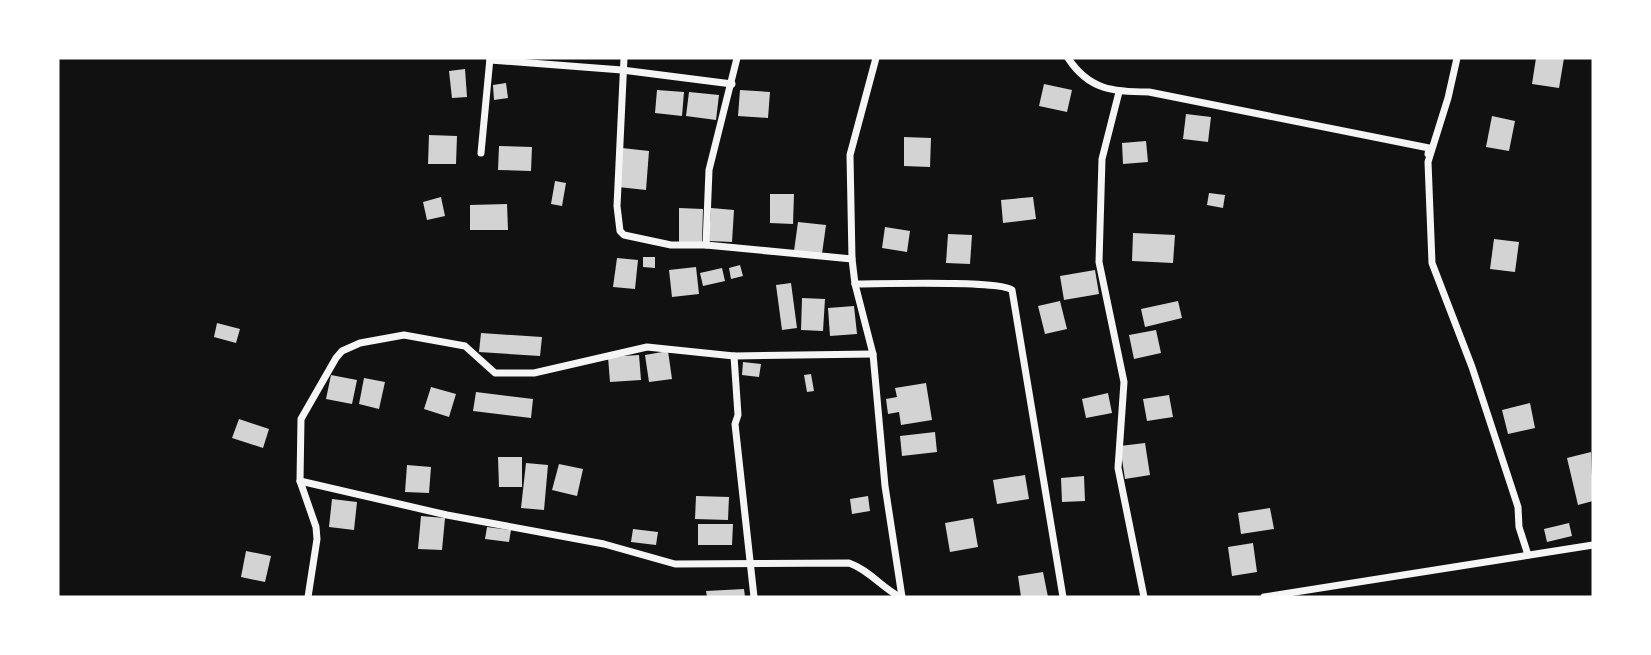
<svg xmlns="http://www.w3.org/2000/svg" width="1651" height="655" font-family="Raleway,sans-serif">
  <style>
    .building { fill: #d3d3d3 }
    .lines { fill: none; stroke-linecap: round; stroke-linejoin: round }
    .minor { stroke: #f5f5f5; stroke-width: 7 }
  </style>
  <rect width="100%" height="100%" fill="#111"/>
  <g class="building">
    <polygon points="1536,58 1564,58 1559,88 1532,84"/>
    <polygon points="465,69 467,97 452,98 449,71"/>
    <polygon points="506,83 508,98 494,100 493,85"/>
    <polygon points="1044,84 1072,90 1067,112 1039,106"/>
    <polygon points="657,90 684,92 682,116 655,113"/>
    <polygon points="740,90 770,92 768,118 738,116"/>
    <polygon points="689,92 719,95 716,120 686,116"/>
    <polygon points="1186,114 1211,117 1208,142 1183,139"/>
    <polygon points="1492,116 1515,121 1509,151 1486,147"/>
    <polygon points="429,135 457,136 456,164 428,164"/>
    <polygon points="904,137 931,138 930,167 904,166"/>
    <polygon points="1146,141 1148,162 1123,164 1122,143"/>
    <polygon points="499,146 532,147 531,171 498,170"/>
    <polygon points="622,148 649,151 646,190 618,187"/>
    <polygon points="555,181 566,183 562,206 551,204"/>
    <polygon points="1209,193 1225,195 1223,208 1207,205"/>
    <polygon points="770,194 794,194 793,224 770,223"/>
    <polygon points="441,197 445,216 427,220 423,202"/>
    <polygon points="1033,197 1036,219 1003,223 1001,200"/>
    <polygon points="507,204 508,230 470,230 470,205"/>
    <polygon points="679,208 703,209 702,242 679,242"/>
    <polygon points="711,208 734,210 732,242 709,241"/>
    <polygon points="798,222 826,225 822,254 794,251"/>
    <polygon points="885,227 910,231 907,252 882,248"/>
    <polygon points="1133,233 1175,235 1173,263 1132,261"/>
    <polygon points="948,234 972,235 970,264 946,263"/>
    <polygon points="1494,239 1519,242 1515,272 1490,269"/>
    <polygon points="643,257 655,257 655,268 643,267"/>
    <polygon points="617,258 638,260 635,289 613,287"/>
    <polygon points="740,265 743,276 731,279 729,268"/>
    <polygon points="696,267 699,294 672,297 669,270"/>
    <polygon points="722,268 725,281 703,286 700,273"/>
    <polygon points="1095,270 1099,294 1064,300 1060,276"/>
    <polygon points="791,283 797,328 782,330 776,285"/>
    <polygon points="802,298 825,299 823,331 801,330"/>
    <polygon points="1060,301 1067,329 1045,334 1038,306"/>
    <polygon points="1178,301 1182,318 1145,327 1141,309"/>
    <polygon points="854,306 857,334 830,336 828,308"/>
    <polygon points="217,323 240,329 236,343 214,337"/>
    <polygon points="1156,330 1161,353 1134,359 1129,335"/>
    <polygon points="481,333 542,337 540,356 479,352"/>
    <polygon points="668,351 672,379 649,382 645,355"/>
    <polygon points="639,355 641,380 610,382 608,357"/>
    <polygon points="743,362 761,364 759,377 742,375"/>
    <polygon points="811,374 814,391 807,392 804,375"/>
    <polygon points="331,375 357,380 352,404 326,399"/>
    <polygon points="364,378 385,382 379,409 359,404"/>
    <polygon points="926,383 932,420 901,425 899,412 888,414 886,399 897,397 895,388"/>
    <polygon points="431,387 456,394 449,417 424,409"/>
    <polygon points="476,392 533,399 531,418 473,411"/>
    <polygon points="1108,393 1112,413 1086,418 1082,399"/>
    <polygon points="1169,395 1173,417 1147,421 1143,399"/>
    <polygon points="1530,403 1535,428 1508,434 1502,410"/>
    <polygon points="239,419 269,429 263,448 232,438"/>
    <polygon points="935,432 937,452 902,456 900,436"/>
    <polygon points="1145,443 1150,475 1125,479 1120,446"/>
    <polygon points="1591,452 1593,501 1578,505 1567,458"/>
    <polygon points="498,457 522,457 522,487 499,487"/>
    <polygon points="526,463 548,465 544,510 521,508"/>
    <polygon points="559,464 583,469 577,496 552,490"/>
    <polygon points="407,465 431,467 429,493 405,492"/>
    <polygon points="1025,475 1029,499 997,504 993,480"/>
    <polygon points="1084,476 1085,501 1062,502 1061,478"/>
    <polygon points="696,496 729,497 728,520 695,519"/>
    <polygon points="868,496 870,511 852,514 850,499"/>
    <polygon points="332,499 357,502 354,530 329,527"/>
    <polygon points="1270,508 1274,529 1241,534 1238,513"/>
    <polygon points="421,516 445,518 442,550 418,549"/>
    <polygon points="973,518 978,547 950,552 945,523"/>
    <polygon points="1569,523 1572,536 1547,542 1544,529"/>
    <polygon points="698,524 733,524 732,545 698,545"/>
    <polygon points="487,527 511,530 509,542 485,539"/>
    <polygon points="633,529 658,532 656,545 631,542"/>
    <polygon points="1253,543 1257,572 1232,576 1228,547"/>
    <polygon points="246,551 271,556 265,582 241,577"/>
    <polygon points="1043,572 1048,597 1021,597 1018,576"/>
    <polygon points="744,589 745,597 707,597 706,591"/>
  </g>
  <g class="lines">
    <g class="minor">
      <polyline points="624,58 617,206 620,231 624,235 671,245 706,245 852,259"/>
      <path d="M876,58L850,155L852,259L855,284C880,284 999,280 1012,290L1063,597"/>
      <path d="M1068,58C1089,90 1113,92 1149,92L1429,148L1428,154"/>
      <polyline points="1457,58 1448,98 1428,162 1432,263 1472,367 1518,507 1519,527 1528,555"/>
      <polyline points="490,60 622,70 732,84"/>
      <polyline points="1119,92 1102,159 1099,262 1124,382 1118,468 1144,597"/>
      <polyline points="481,153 490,58"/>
      <polyline points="706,245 709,170 737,58"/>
      <polyline points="855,284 873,354 885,486 902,597"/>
      <polyline points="734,356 738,415 735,424 754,597"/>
      <path d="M300,481L447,515L604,544L675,564L849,563C869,570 881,587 900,597"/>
      <polyline points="308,597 317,539 316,527 300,481 301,419 336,358 342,351 360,343 404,335 465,346 495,373 534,373 647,347 734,356 873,354"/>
      <polyline points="1264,597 1593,545"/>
    </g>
  </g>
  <rect width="1651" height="655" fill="none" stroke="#ffffff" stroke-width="119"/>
</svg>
